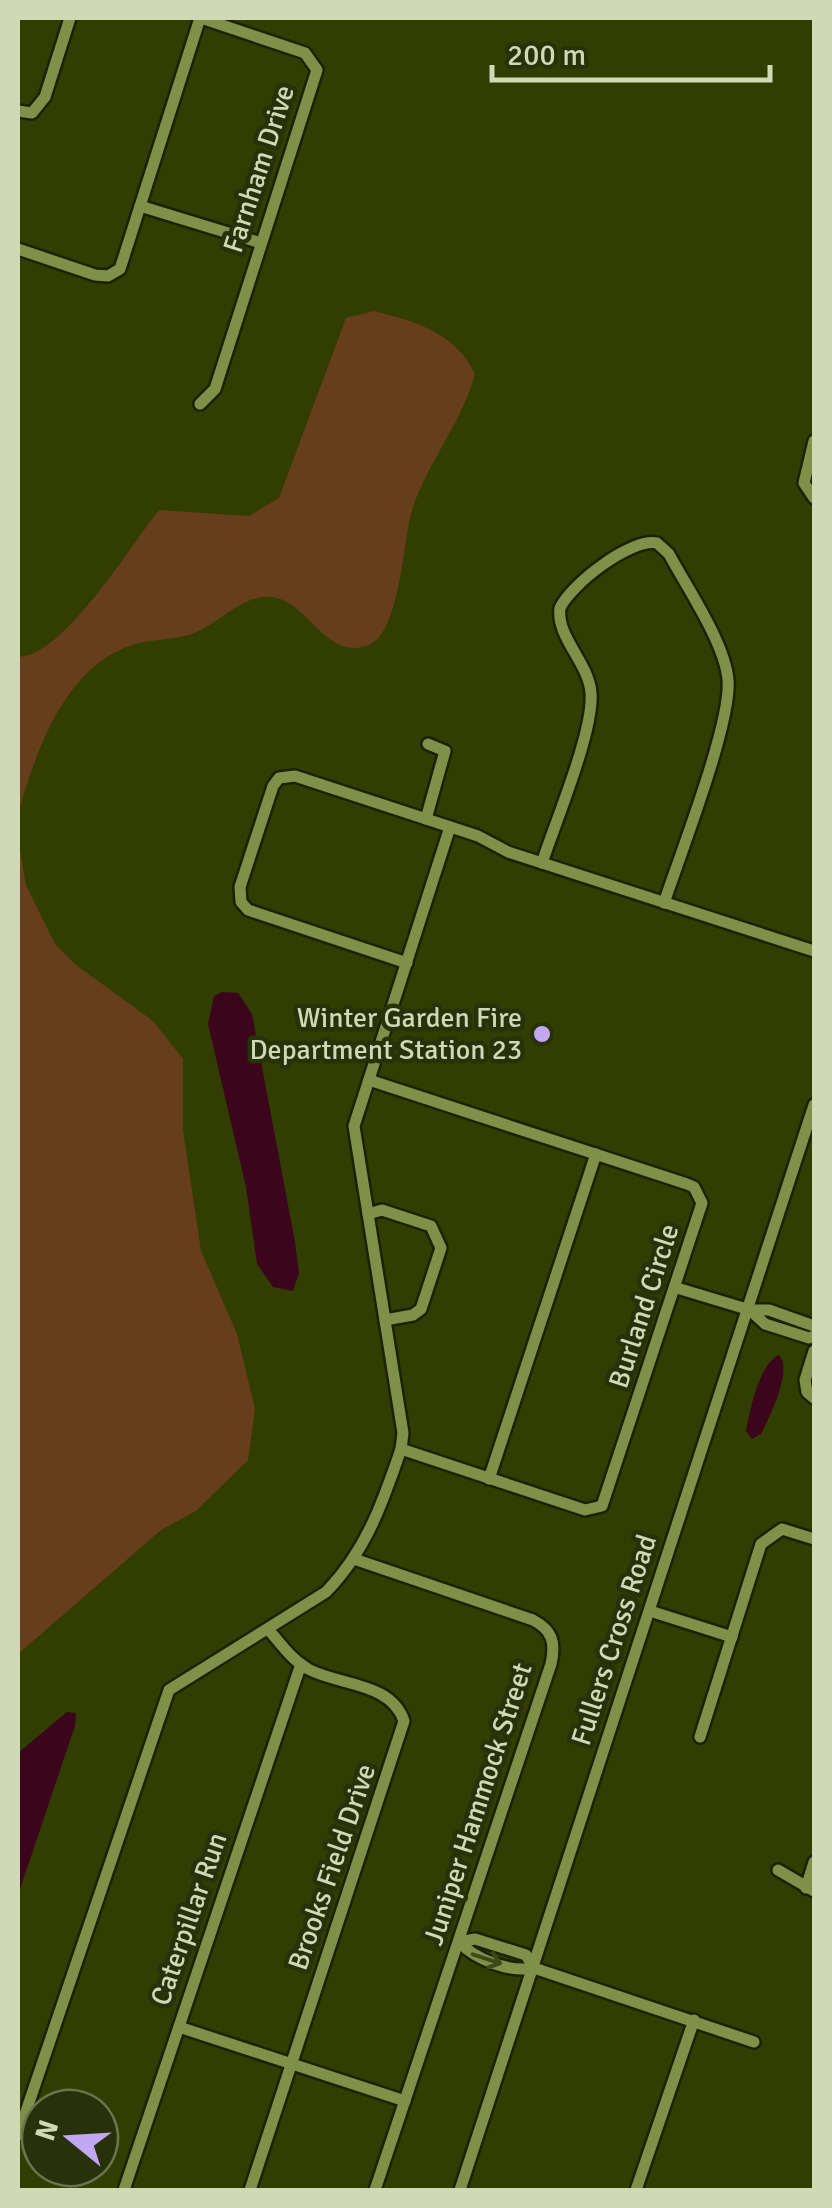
<svg xmlns="http://www.w3.org/2000/svg" width="832" height="2208" font-family="Signika,sans-serif">
  <style>
    .green { fill: #663e1b }
    .water { fill: #3b051c }
    .lines { fill: none; stroke-linecap: round; stroke-linejoin: round }
    .minor-casing { stroke: #1b2200; stroke-width: 16 }
    .minor { stroke: #7f9049; stroke-width: 11 }
    .oneway { stroke: #3e491a }
    .poi-dot { fill: #c2a8f2; stroke: #29310b; stroke-width: 4 }
    .labels { text-anchor: middle; dominant-baseline: central; stroke-width: 9; stroke-linejoin: round; paint-order: stroke }
    .street-label { font-size: 28px; fill: #cfd9b5; stroke: #29310b }
    .poi-label { font-size: 28px; fill: #cfd9b5; stroke: #29310b; text-anchor: end }
  </style>
  <rect width="100%" height="100%" fill="#323d02"/>
  <g class="green">
    <path d="M374,311C415,321 456,333 475,374C461,426 421,471 410,518C403,547 399,632 369,645C327,662 308,602 273,597C243,593 218,625 192,634C173,640 151,639 132,645C64,667 35,754 18,814V657C64,656 130,546 159,510L249,516L279,498L346,318Z"/>
    <polygon points="18,838 26,885 55,944 76,965 153,1021 183,1059 183,1130 201,1251 237,1334 255,1409 248,1460 196,1511 161,1530 18,1654"/>
  </g>
  <g class="water">
    <polygon points="222,992 238,993 252,1014 295,1242 299,1273 293,1291 273,1287 257,1264 246,1187 208,1024 214,996"/>
    <path d="M779,1355C793,1370 770,1416 761,1434L752,1439L746,1431C750,1410 759,1364 779,1355Z"/>
    <polygon points="67,1712 76,1713 75,1726 18,1895 18,1753"/>
  </g>
  <g class="lines">
    <defs>
      <g id="minor">
        <polyline points="18,111 32,113 45,97 70,18"/>
        <polyline points="140,206 261,243"/>
        <polyline points="18,249 95,275 108,276 120,269 200,18"/>
        <polyline points="200,404 215,389 317,70 305,53 201,18"/>
        <polyline points="814,441 804,483 814,498"/>
        <polyline points="426,819 445,751 428,744"/>
        <path d="M542,863C555,823 594,731 591,693C589,663 556,637 560,608C571,584 631,538 657,543L669,554C687,588 725,643 728,680C732,722 680,855 664,903"/>
        <polyline points="407,963 248,910 241,902 240,887 273,786 279,778 295,776 478,836 508,852 814,951"/>
        <polyline points="369,1080 687,1184 694,1187 702,1203 602,1506 585,1510 401,1449"/>
        <polyline points="368,1214 382,1210 431,1226 441,1248 421,1309 413,1315 385,1320"/>
        <polyline points="677,1288 750,1310 769,1310 814,1326"/>
        <polyline points="750,1310 765,1324 809,1338 814,1336"/>
        <polyline points="814,1351 805,1380 807,1392 814,1398"/>
        <polyline points="489,1479 596,1154"/>
        <path d="M354,1559L533,1620C552,1630 556,1642 551,1664L375,2190"/>
        <polyline points="650,1611 732,1637"/>
        <polyline points="700,1737 761,1544 782,1529 814,1539"/>
        <polyline points="778,1870 814,1891"/>
        <polyline points="806,1888 814,1862"/>
        <path d="M534,1968L526,1955L475,1939L459,1942C475,1959 509,1973 534,1968L754,2042"/>
        <polyline points="179,2027 405,2101"/>
        <path d="M18,2135L169,1690L326,1592C366,1551 383,1502 401,1449L403,1433L354,1126L450,827"/>
        <polyline points="124,2190 301,1664"/>
        <path d="M250,2190L404,1721C391,1682 340,1686 308,1669C291,1659 280,1643 268,1629"/>
        <polyline points="460,2190 814,1105"/>
        <polyline points="636,2190 694,2020"/>
      </g>
    </defs>
    <use href="#minor" class="minor-casing"/>
    <use href="#minor" class="minor"/>
  </g>
  <defs><path id="oneway-shaft" d="M-6 0H5M1.5-3L5.5 0L1.5 3" fill="none" stroke-width="1.6" stroke-linecap="round" stroke-linejoin="round" transform="scale(2.5)"/></defs>
  <use class="oneway" href="#oneway-shaft" transform="translate(487 1959) rotate(18)"/>
  <circle class="poi-dot" cx="542" cy="1034" r="10"/>
  <g class="labels">
    <g class="street-label">
      <text transform="translate(259 169) rotate(-72)">Farnham Drive</text>
      <text transform="translate(644 1306) rotate(-72)">Burland Circle</text>
      <text transform="translate(614 1640) rotate(-72)">Fullers Cross Road</text>
      <text transform="translate(478 1804) rotate(-72)">Juniper Hammock Street</text>
      <text transform="translate(332 1867) rotate(-71)">Brooks Field Drive</text>
      <text transform="translate(189 1919) rotate(-71)">Caterpillar Run</text>
    </g>
    <g class="poi-label">
      <text x="522" y="1018">Winter Garden Fire<tspan x="522" dy="32">Department Station 23</tspan></text>
    </g>
  </g>
  <rect width="832" height="2208" fill="none" stroke="#cfd9b5" stroke-width="40"/>
  <g transform="translate(70 2138) rotate(288)"><circle r="48" fill="#29310b" stroke="#6b744f" stroke-width="2.5"/>
  <path d="M0-8L18 38L0 25L-18 38Z" fill="#c2a8f2"/>
  <text y="-15" font-size="28" font-weight="bold" text-anchor="middle" fill="#cfd9b5">N</text>
  </g>
  <path d="M492 65v15h278v-15" fill="none" stroke="#cfd9b5" stroke-width="5"/>
  <text x="507" y="65" font-size="30" fill="#cfd9b5" stroke="#29310b" stroke-width="8" paint-order="stroke">200 m</text>
</svg>
